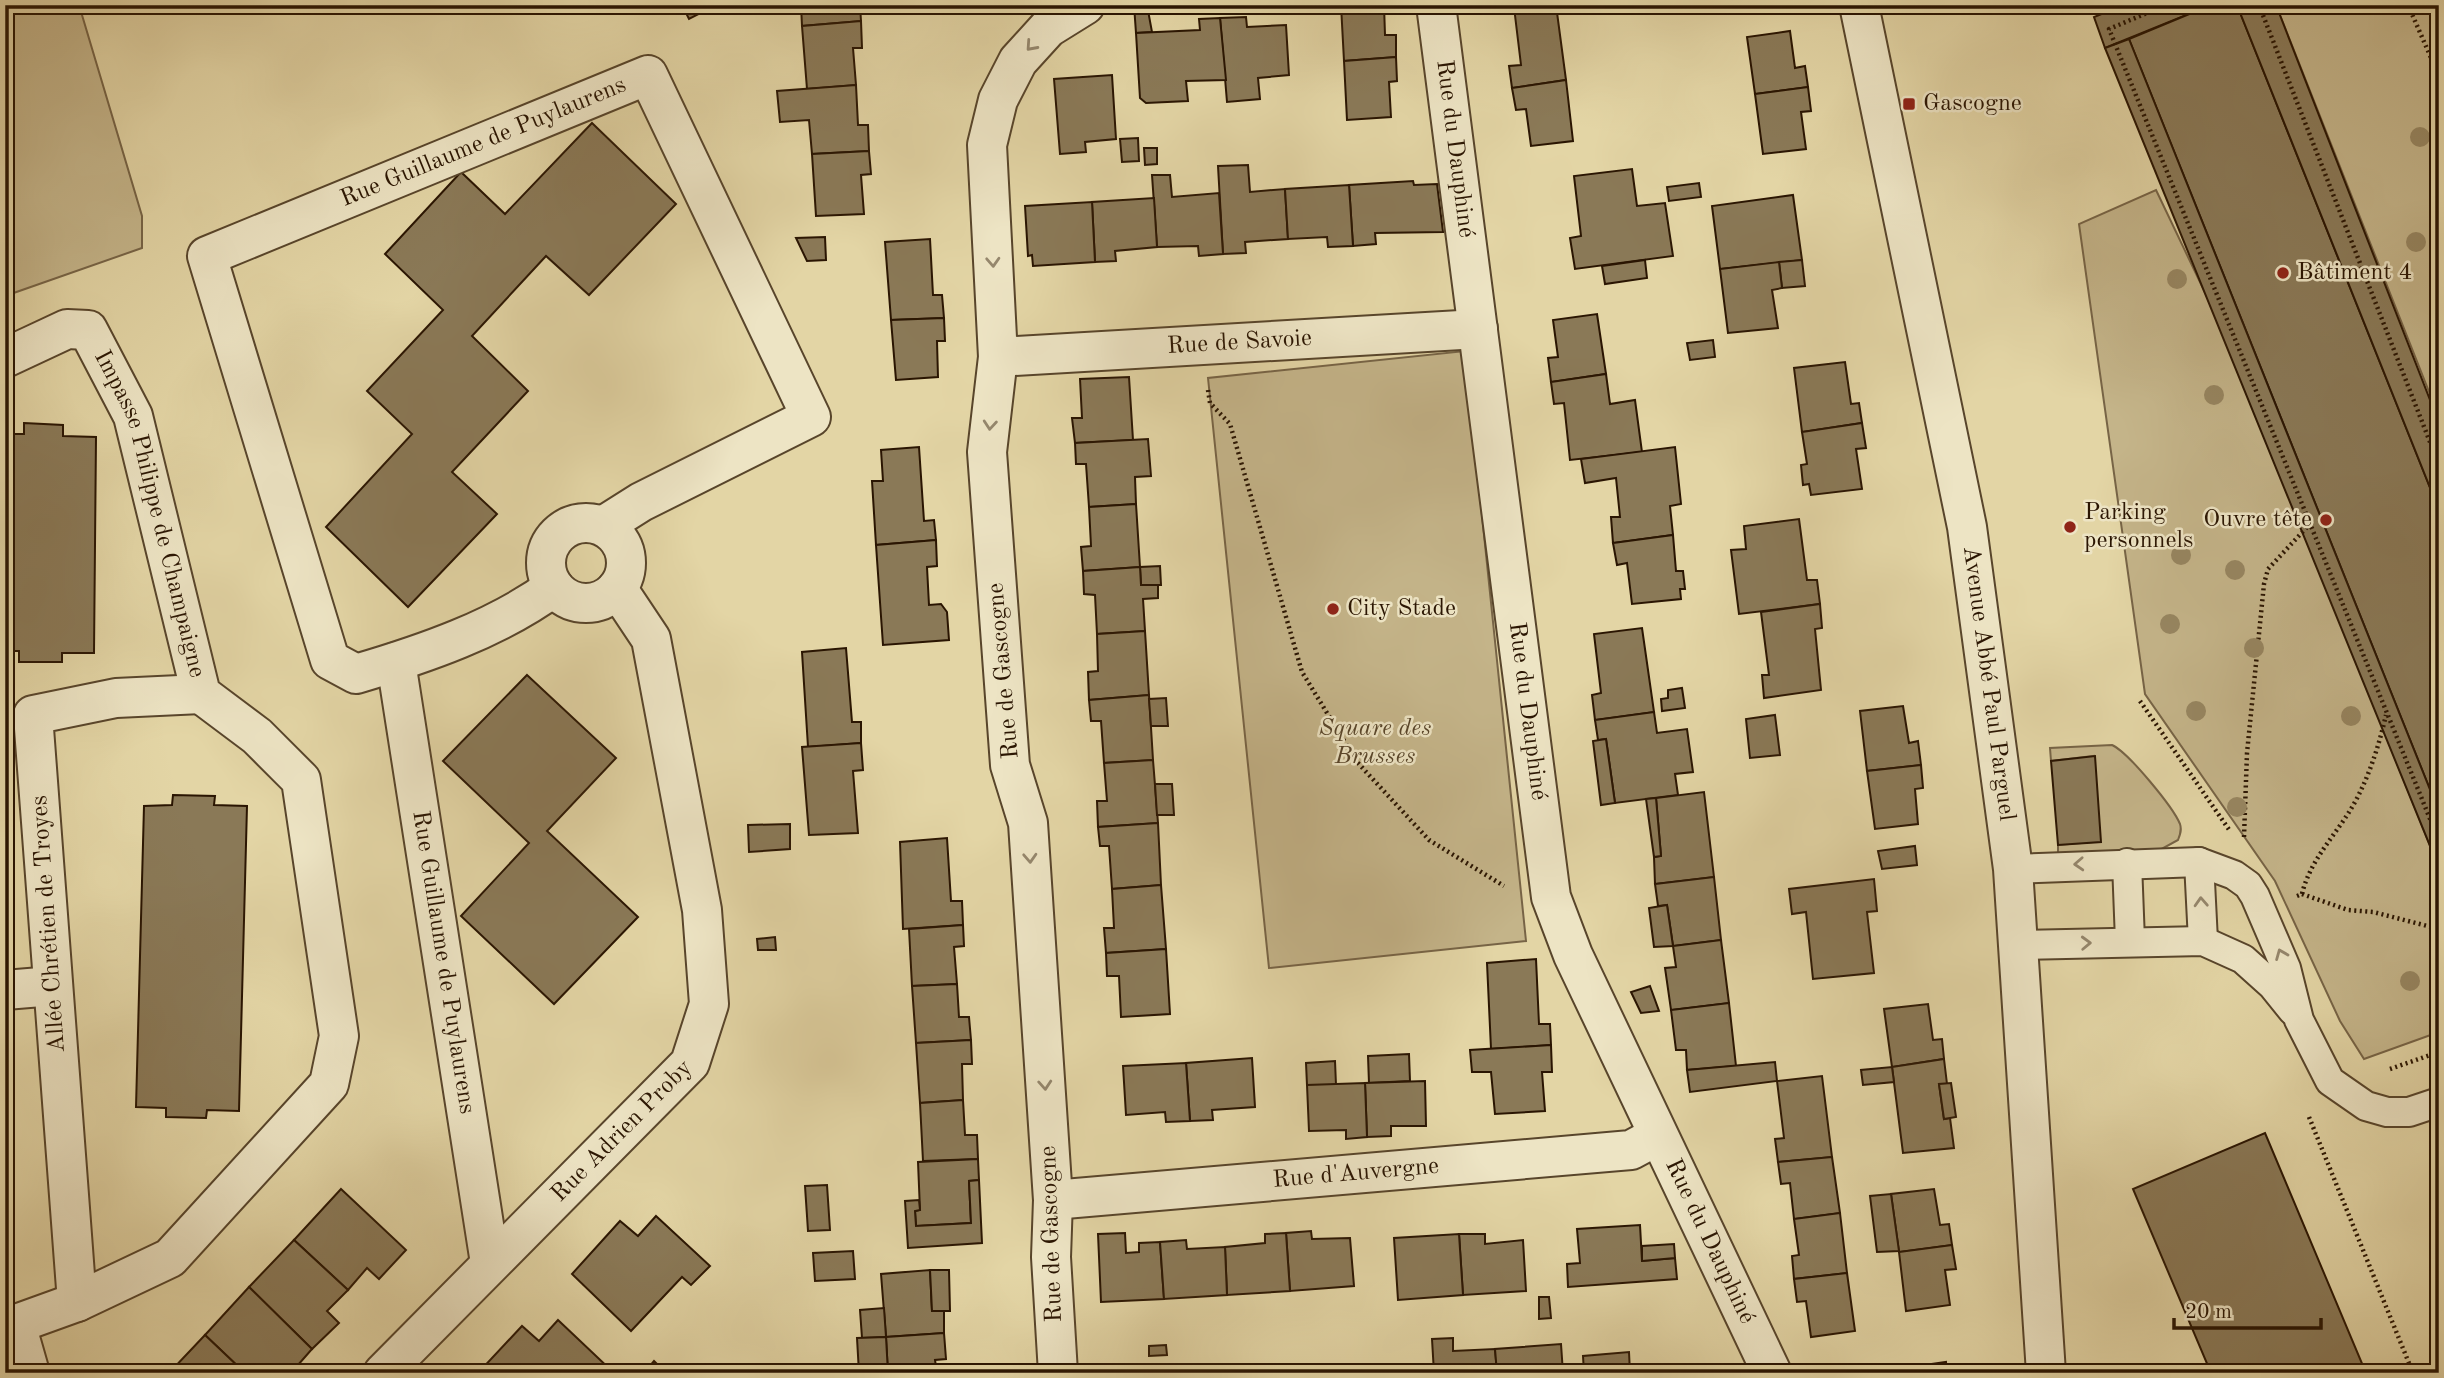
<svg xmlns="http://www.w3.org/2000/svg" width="2444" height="1378" font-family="'Old Standard TT',serif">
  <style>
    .green { fill: #c4b489; stroke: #776446; stroke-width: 2 }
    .building { fill: #8a7957; stroke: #2a1502; stroke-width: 2 }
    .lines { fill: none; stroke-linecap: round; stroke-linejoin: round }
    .lane-casing { stroke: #58452b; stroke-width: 32 }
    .street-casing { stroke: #58452b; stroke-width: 42 }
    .path { stroke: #2a1502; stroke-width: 4.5; stroke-dasharray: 2 3.5; stroke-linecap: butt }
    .lane { stroke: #ede4c4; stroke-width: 28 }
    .street { stroke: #ede4c4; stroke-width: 38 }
    .tree { fill: #978661 }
    .oneway { stroke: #95876d }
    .poi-dot { fill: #8f2418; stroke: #ede4c4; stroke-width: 2.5 }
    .labels { text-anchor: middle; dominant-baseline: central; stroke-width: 5; stroke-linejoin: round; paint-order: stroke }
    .poi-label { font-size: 24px; fill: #2a1502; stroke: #ede4c4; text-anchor: start }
    .street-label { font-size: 24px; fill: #2a1502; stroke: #ede4c4 }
    .park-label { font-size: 24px; font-style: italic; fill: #58452a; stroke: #ede4c4 }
  </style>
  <rect width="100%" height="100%" fill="#e3d5a5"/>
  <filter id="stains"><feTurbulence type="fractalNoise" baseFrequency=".00286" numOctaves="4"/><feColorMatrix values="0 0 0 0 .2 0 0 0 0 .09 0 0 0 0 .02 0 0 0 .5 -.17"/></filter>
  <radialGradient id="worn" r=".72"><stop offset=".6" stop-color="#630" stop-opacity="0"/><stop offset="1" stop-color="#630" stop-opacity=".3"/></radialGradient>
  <g class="green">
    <polygon points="32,5 79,5 142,216 142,248 5,296 5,14"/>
    <polygon points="2276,5 2426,5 2439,37 2439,417"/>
    <polygon points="2156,190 2220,324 2439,868 2439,1032 2364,1059 2340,1021 2275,881 2145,694 2079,224"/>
    <polygon points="1465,351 1526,941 1269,968 1208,378"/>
    <path d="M2112,745C2128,752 2173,807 2180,824C2182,830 2180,835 2178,840L2158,851L2058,855V845L2092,842L2094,756L2051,761L2050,748Z"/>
  </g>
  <g class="building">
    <polygon points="682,5 716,5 689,19"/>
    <polygon points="801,5 860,5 861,21 802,26"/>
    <polygon points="1134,5 1147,5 1152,32 1136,33"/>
    <polygon points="1341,5 1384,5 1385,35 1396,35 1396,57 1344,61"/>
    <polygon points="1556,5 1566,80 1512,88 1509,66 1521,65 1514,7"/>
    <polygon points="2124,5 2211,5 2105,48 2094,17"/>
    <polygon points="2211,5 2237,5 2439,510 2439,812 2129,39"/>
    <polygon points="2237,5 2276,5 2439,423 2439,510"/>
    <polygon points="2426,5 2439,5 2439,37"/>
    <polygon points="1246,17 1247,27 1286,25 1289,75 1258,78 1260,99 1227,102 1220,18"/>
    <polygon points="1220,18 1226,80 1186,81 1188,101 1146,103 1140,98 1136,33 1200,30 1199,19"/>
    <polygon points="861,21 862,48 853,48 856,85 807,89 802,26"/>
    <polygon points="1790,31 1795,68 1805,66 1808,87 1755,94 1747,37"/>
    <polygon points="2129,39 2439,812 2439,868 2105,48"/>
    <polygon points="1396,57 1397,81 1389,82 1391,117 1347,120 1344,61"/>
    <polygon points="1112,75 1116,139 1085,142 1086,152 1060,154 1054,79"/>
    <polygon points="1566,80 1573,141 1531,146 1526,109 1516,110 1512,88"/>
    <polygon points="856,85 858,125 868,125 869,151 812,154 809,120 780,122 777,91"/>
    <polygon points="1808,87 1811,111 1801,112 1806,149 1763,154 1755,94"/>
    <polygon points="592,123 676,204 589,295 546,256 472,336 528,391 452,472 497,514 408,607 326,527 412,434 367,391 443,310 385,254 461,172 505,214"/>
    <polygon points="1138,138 1139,161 1122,162 1120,139"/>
    <polygon points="1144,148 1157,148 1157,164 1145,165"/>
    <polygon points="869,151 871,174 861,175 864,214 816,216 812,154"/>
    <polygon points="1248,165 1250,192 1285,189 1288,239 1245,242 1246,253 1223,254 1218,166"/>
    <polygon points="1632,169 1637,206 1665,203 1673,256 1575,269 1570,238 1581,236 1574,176"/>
    <polygon points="1152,175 1170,175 1172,197 1219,193 1223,254 1199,256 1198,246 1157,247"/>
    <polygon points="1413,181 1414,185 1437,184 1443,232 1375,233 1376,244 1353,246 1349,185"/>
    <polygon points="1699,183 1701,197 1669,201 1667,187"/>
    <polygon points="1349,185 1353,246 1328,247 1327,237 1288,239 1285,189"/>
    <polygon points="1793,195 1802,260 1720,269 1712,206"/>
    <polygon points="1154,198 1157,247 1115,251 1116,261 1095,262 1092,202"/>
    <polygon points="1092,202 1095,262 1033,266 1032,255 1028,256 1025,206"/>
    <polygon points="825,237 826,260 807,261 796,238"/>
    <polygon points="930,239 933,295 942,295 944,318 891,320 885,242"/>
    <polygon points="1645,260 1647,278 1605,284 1602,266"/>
    <polygon points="1802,260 1805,286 1782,288 1779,262"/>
    <polygon points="1779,262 1782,288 1772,290 1778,328 1728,333 1720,269"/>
    <polygon points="1597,314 1606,374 1551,382 1548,358 1558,357 1553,320"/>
    <polygon points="944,318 945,341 937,341 938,377 896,380 891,320"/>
    <polygon points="1713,340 1715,357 1690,360 1687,343"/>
    <polygon points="1845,362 1851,404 1859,403 1862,423 1802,432 1794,368"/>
    <polygon points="1606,374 1610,404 1635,400 1642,452 1570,460 1564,403 1554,404 1551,382"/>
    <polygon points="1129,377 1133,440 1075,443 1072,418 1082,418 1080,379"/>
    <polygon points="24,423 63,425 63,436 96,437 94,653 62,653 62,662 19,662 19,651 5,651 5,434 24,434"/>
    <polygon points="1862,423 1866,448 1856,449 1862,489 1811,495 1809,484 1803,485 1801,465 1807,464 1802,432"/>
    <polygon points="1148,439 1151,476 1135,477 1136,504 1089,507 1086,464 1076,464 1075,443"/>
    <polygon points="919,447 924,521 934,520 936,540 876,545 872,481 883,481 881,450"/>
    <polygon points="1675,447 1681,504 1670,506 1673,535 1613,543 1611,517 1620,517 1616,478 1585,483 1581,459"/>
    <polygon points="1136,504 1140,567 1083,571 1081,547 1091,546 1089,507"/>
    <polygon points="1799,519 1807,580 1817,580 1820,604 1739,614 1731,550 1746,549 1744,526"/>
    <polygon points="1673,535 1676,571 1683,571 1685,589 1680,589 1681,599 1632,604 1627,563 1617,565 1613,543"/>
    <polygon points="936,540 937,566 927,567 929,605 941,604 947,612 949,640 883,645 876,545"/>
    <polygon points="1160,566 1161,585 1141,585 1140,567"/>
    <polygon points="1140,567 1141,585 1158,585 1158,598 1143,599 1145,631 1097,634 1095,595 1084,594 1083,571"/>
    <polygon points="1820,604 1822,628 1815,629 1821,690 1764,698 1762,675 1769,675 1761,612"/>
    <polygon points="1642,628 1654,712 1595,720 1592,695 1601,693 1594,634"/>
    <polygon points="1145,631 1149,695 1089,700 1088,672 1098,671 1097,634"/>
    <polygon points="846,648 852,722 861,722 861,743 808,747 802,652"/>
    <polygon points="527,675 616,758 547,831 638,917 554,1004 461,916 529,843 443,761"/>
    <polygon points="1682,688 1685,708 1662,711 1661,699 1668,698 1668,690"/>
    <polygon points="1149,695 1153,760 1104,763 1101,721 1091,721 1089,700"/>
    <polygon points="1166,698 1168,726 1151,726 1149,699"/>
    <polygon points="1903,706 1909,743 1918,741 1921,765 1867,771 1860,711"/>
    <polygon points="1654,712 1657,733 1687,729 1693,772 1675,774 1678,795 1615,803 1606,739 1598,740 1595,720"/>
    <polygon points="1775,715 1780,755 1750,758 1746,719"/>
    <polygon points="1606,739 1615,803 1601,805 1593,741"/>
    <polygon points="861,743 863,770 853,771 858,833 809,835 802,747"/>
    <polygon points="2095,756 2101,842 2058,845 2051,761"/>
    <polygon points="1153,760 1158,823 1098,827 1097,801 1107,801 1104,763"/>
    <polygon points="1921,765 1923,788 1915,789 1918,824 1875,829 1867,771"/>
    <polygon points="1155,784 1172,784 1174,815 1157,815"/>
    <polygon points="1704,792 1714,877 1655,884 1654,857 1661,856 1656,798"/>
    <polygon points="173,795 215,796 214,805 247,806 239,1111 207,1110 206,1118 166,1117 166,1108 136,1107 144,806 172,805"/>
    <polygon points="1656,798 1661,856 1654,857 1646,799"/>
    <polygon points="1158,823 1161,885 1112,889 1109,846 1100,846 1098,827"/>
    <polygon points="790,824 790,849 749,852 748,825"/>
    <polygon points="947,838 951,901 962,901 963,925 903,929 900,842"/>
    <polygon points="1915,846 1917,865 1882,869 1878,851"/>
    <polygon points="1714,877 1721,940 1673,946 1667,905 1658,906 1655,884"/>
    <polygon points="1874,879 1877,911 1867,912 1874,973 1813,979 1806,912 1792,914 1789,889"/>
    <polygon points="1161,885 1166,949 1106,953 1104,928 1114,928 1112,889"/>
    <polygon points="1667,905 1673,946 1654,947 1649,908"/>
    <polygon points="963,925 964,946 954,947 957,984 912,986 909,929"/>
    <polygon points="775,937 776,950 758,950 757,939"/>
    <polygon points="1721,940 1729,1003 1671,1010 1665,968 1676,967 1673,946"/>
    <polygon points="1166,949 1170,1014 1121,1017 1119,976 1107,976 1106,953"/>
    <polygon points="1536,959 1539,1024 1550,1024 1551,1045 1491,1049 1487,963"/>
    <polygon points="957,984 959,1017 969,1017 971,1040 916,1043 912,986"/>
    <polygon points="1650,986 1659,1011 1641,1013 1631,992"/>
    <polygon points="1729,1003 1736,1066 1687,1070 1686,1050 1676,1050 1671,1010"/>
    <polygon points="1928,1004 1933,1040 1942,1039 1944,1059 1892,1067 1884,1009"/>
    <polygon points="971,1040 972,1064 962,1064 963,1100 920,1103 916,1043"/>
    <polygon points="1551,1045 1552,1072 1542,1072 1545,1111 1495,1114 1491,1072 1472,1072 1470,1050"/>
    <polygon points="1409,1054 1410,1081 1369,1083 1368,1056"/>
    <polygon points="1252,1058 1255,1107 1212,1110 1213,1120 1190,1121 1186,1063"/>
    <polygon points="1944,1059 1947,1084 1939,1084 1944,1119 1950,1118 1954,1148 1903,1153 1892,1067"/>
    <polygon points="1335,1061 1336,1085 1307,1085 1306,1063"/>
    <polygon points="1775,1062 1777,1081 1690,1092 1687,1070"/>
    <polygon points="1186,1063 1190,1121 1166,1122 1165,1112 1126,1115 1123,1066"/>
    <polygon points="1892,1067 1894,1082 1863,1085 1861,1070"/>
    <polygon points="1822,1076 1832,1157 1778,1162 1775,1139 1784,1138 1777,1081"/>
    <polygon points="1425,1081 1426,1126 1391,1126 1391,1136 1367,1137 1365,1083"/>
    <polygon points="1365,1083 1367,1137 1346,1139 1346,1130 1309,1131 1307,1085"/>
    <polygon points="1951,1083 1956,1117 1944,1119 1939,1084"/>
    <polygon points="963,1100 965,1135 977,1135 978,1159 923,1161 920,1103"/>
    <polygon points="2265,1133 2366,1373 2211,1373 2133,1189"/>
    <polygon points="1832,1157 1840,1213 1794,1219 1790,1183 1781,1184 1778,1162"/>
    <polygon points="978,1159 979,1180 969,1181 971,1223 916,1226 915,1211 920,1210 918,1162"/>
    <polygon points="979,1180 982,1243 908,1248 905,1201 919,1200 920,1210 915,1211 916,1226 971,1223 969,1181"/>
    <polygon points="827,1185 830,1230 808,1231 805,1186"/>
    <polygon points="341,1189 406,1250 379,1279 367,1268 348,1290 294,1240"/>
    <polygon points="1934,1189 1940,1225 1949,1224 1952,1245 1899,1252 1891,1194"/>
    <polygon points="1891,1194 1899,1251 1877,1252 1870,1196"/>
    <polygon points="1840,1213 1847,1273 1794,1279 1792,1256 1799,1255 1794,1219"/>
    <polygon points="656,1216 710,1266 691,1285 682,1277 631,1331 572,1274 620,1221 638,1236"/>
    <polygon points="1640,1225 1642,1261 1675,1258 1677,1279 1568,1287 1567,1264 1580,1263 1577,1229"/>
    <polygon points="1311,1231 1312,1239 1350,1238 1354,1286 1290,1291 1286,1233"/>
    <polygon points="1125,1233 1126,1253 1139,1252 1139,1243 1160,1242 1164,1299 1101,1302 1098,1234"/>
    <polygon points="1286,1233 1290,1291 1227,1295 1225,1247 1265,1243 1265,1234"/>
    <polygon points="1459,1234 1485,1234 1485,1244 1523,1240 1526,1291 1463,1295"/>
    <polygon points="1459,1234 1463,1295 1398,1300 1394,1238"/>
    <polygon points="294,1240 348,1290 327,1311 339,1323 312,1349 249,1287"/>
    <polygon points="1186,1240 1187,1249 1225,1247 1227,1295 1164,1299 1160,1242"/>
    <polygon points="1674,1244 1675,1258 1642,1261 1642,1246"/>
    <polygon points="1952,1245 1956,1269 1945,1270 1950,1305 1906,1311 1899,1252"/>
    <polygon points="853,1251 855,1279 815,1281 813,1253"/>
    <polygon points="930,1270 932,1311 944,1311 944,1333 886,1337 881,1274"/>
    <polygon points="930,1270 949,1270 950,1311 932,1311"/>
    <polygon points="1847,1273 1855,1331 1811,1337 1806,1301 1797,1302 1794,1279"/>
    <polygon points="249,1287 312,1349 291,1373 286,1373 278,1365 270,1373 245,1373 205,1335"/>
    <polygon points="1539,1297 1549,1297 1551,1318 1539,1319"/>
    <polygon points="884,1308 886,1337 862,1338 860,1310"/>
    <polygon points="558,1320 614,1373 478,1373 522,1326 539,1341"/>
    <polygon points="944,1333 946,1359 935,1360 937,1373 888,1373 886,1337"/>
    <polygon points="205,1335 245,1373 169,1373"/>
    <polygon points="886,1337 888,1373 859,1373 857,1338"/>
    <polygon points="1453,1338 1453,1351 1495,1349 1497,1373 1434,1373 1432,1339"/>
    <polygon points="1561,1344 1563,1373 1497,1373 1495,1349"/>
    <polygon points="1166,1345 1167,1355 1149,1356 1149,1346"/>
    <polygon points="1629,1352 1630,1373 1584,1373 1583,1356"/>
    <polygon points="654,1361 666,1373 644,1373"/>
    <polygon points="1946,1362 1947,1373 1903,1373 1903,1368"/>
    <polygon points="1411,1367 1411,1373 1361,1373 1361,1369"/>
  </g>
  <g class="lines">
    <defs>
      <g id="lane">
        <polyline points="2199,862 2203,941"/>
        <polyline points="2127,863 2130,941"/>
        <polyline points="2013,869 2199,862 2234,875 2248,885 2255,896 2286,968 2299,1020 2330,1081 2366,1106 2387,1112 2409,1112 2439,1102"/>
        <polyline points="2017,945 2203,941 2243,959 2272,985 2293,1011"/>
      </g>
      <g id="street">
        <path id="s1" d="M1436,5L1551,897L1573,955L1772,1373"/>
        <path id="s2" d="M1859,5L1967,527L2013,869L2046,1373"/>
        <path id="s3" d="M998,357L1478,329"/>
        <path id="s4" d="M5,358L67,329L88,330L133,416L201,694L257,736L301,780L339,1036L329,1084L170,1258L77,1302L16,1324L30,1373"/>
        <circle cx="586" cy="563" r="40"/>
        <path id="s5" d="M554,587C497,629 424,654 356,674L330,660L207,256L648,75L811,417L641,502L603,526"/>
        <path id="s6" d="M396,662L490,1263"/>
        <polyline points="5,990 53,986"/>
        <path id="s7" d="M1053,1200L1631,1150L1657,1136"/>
        <polyline points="77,1302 33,715 116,698 201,694"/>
        <path id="s8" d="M383,1373L690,1063L709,1004L702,910L651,639L617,588"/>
        <polyline points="1058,1373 1051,1257 1053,1200 1028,823 1010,765 987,452 998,357 987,145 998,100 1018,61 1048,28 1085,5"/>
      </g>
    </defs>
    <use href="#lane" class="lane-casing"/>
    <use href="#street" class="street-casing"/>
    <g class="path">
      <polyline points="2166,5 2109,29 2439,841"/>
      <polyline points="2259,5 2439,465"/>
      <polyline points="2408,5 2439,76"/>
      <polyline points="1208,390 1210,403 1230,424 1302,672 1357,762 1429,840 1504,886"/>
      <polyline points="2438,508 2439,507"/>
      <polyline points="2140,701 2230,831"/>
      <polyline points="2244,837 2247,753 2264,584 2268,569 2310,524"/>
      <polyline points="2302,894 2348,910 2373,912 2439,929"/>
      <path d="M2297,896L2302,894C2310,859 2338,833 2355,802C2370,774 2379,745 2386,715"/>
      <polyline points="2390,1069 2439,1052"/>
      <polyline points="2309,1117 2413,1373"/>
    </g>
    <use href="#lane" class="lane"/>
    <use href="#street" class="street"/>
  </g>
  <g class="tree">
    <circle cx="2420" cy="137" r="10"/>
    <circle cx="2416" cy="242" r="10"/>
    <circle cx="2177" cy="279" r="10"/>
    <circle cx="2214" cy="395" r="10"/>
    <circle cx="2181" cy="555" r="10"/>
    <circle cx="2235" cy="570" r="10"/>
    <circle cx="2170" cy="624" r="10"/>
    <circle cx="2254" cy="648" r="10"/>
    <circle cx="2196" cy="711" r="10"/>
    <circle cx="2351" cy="716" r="10"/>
    <circle cx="2237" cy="807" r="10"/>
    <circle cx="2410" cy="981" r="10"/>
  </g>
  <defs><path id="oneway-chevron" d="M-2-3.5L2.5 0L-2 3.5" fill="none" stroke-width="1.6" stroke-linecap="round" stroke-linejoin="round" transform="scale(1.75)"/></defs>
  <g class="oneway">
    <use href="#oneway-chevron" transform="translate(1031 46) rotate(132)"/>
    <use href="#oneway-chevron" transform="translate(993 262) rotate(87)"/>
    <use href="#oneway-chevron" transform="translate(990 425) rotate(95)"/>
    <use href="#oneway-chevron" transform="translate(1030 858) rotate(87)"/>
    <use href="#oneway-chevron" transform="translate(2079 864) rotate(177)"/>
    <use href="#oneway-chevron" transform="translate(2201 902) rotate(-93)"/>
    <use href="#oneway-chevron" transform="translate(2086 943) rotate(-2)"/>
    <use href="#oneway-chevron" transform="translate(2281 954) rotate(-112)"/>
    <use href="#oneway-chevron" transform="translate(1045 1085) rotate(86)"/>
  </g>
  <g class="poi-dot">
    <rect x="1902" y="97" width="14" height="14" rx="3.5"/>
    <circle cx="2283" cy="273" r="7"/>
    <circle cx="2326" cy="520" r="7"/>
    <circle cx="2070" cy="527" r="7"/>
    <circle cx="1333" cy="609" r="7"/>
  </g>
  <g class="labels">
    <g class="poi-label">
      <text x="1923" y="104">Gascogne</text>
      <text x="2297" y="273">Bâtiment 4</text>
      <text x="2084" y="513">Parking<tspan x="2084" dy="28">personnels</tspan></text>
      <text x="2312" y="520" text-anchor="end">Ouvre tête</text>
      <text x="1347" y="609">City Stade</text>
    </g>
    <g class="street-label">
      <text stroke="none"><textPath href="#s5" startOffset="968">Rue Guillaume de Puylaurens</textPath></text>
      <text stroke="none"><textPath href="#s1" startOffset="145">Rue du Dauphiné</textPath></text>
      <text stroke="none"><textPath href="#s3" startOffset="242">Rue de Savoie</textPath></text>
      <text stroke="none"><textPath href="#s4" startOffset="285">Impasse Philippe de Champaigne</textPath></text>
      <text transform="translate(1004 671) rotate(-95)">Rue de Gascogne</text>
      <text stroke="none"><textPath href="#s2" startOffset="691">Avenue Abbé Paul Parguel</textPath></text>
      <text stroke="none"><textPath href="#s1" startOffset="712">Rue du Dauphiné</textPath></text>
      <text transform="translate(49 924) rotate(-94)">Allée Chrétien de Troyes</text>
      <text stroke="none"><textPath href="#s6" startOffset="304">Rue Guillaume de Puylaurens</textPath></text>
      <text stroke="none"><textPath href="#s8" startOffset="340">Rue Adrien Proby</textPath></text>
      <text stroke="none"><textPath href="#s7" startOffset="304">Rue d'Auvergne</textPath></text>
      <text transform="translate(1052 1234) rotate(-92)">Rue de Gascogne</text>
      <text stroke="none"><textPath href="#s1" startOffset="1279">Rue du Dauphiné</textPath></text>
    </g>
    <g class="park-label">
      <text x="1375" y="729">Square des<tspan x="1375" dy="28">Brusses</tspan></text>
    </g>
  </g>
  <rect width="2444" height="1378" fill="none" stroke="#e3d5a5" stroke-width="28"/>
  <rect x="7" y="7" width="2430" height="1364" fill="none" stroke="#2a1502" stroke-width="3.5"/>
  <rect x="14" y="14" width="2416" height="1350" fill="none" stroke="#2a1502" stroke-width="2"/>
  <path d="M2174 1318v10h147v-10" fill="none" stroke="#2a1502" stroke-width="3.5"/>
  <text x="2185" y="1318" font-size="21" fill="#2a1502" stroke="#ede4c4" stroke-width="5" paint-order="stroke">20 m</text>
  <rect width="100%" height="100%" filter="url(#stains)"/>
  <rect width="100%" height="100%" fill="url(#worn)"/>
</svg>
